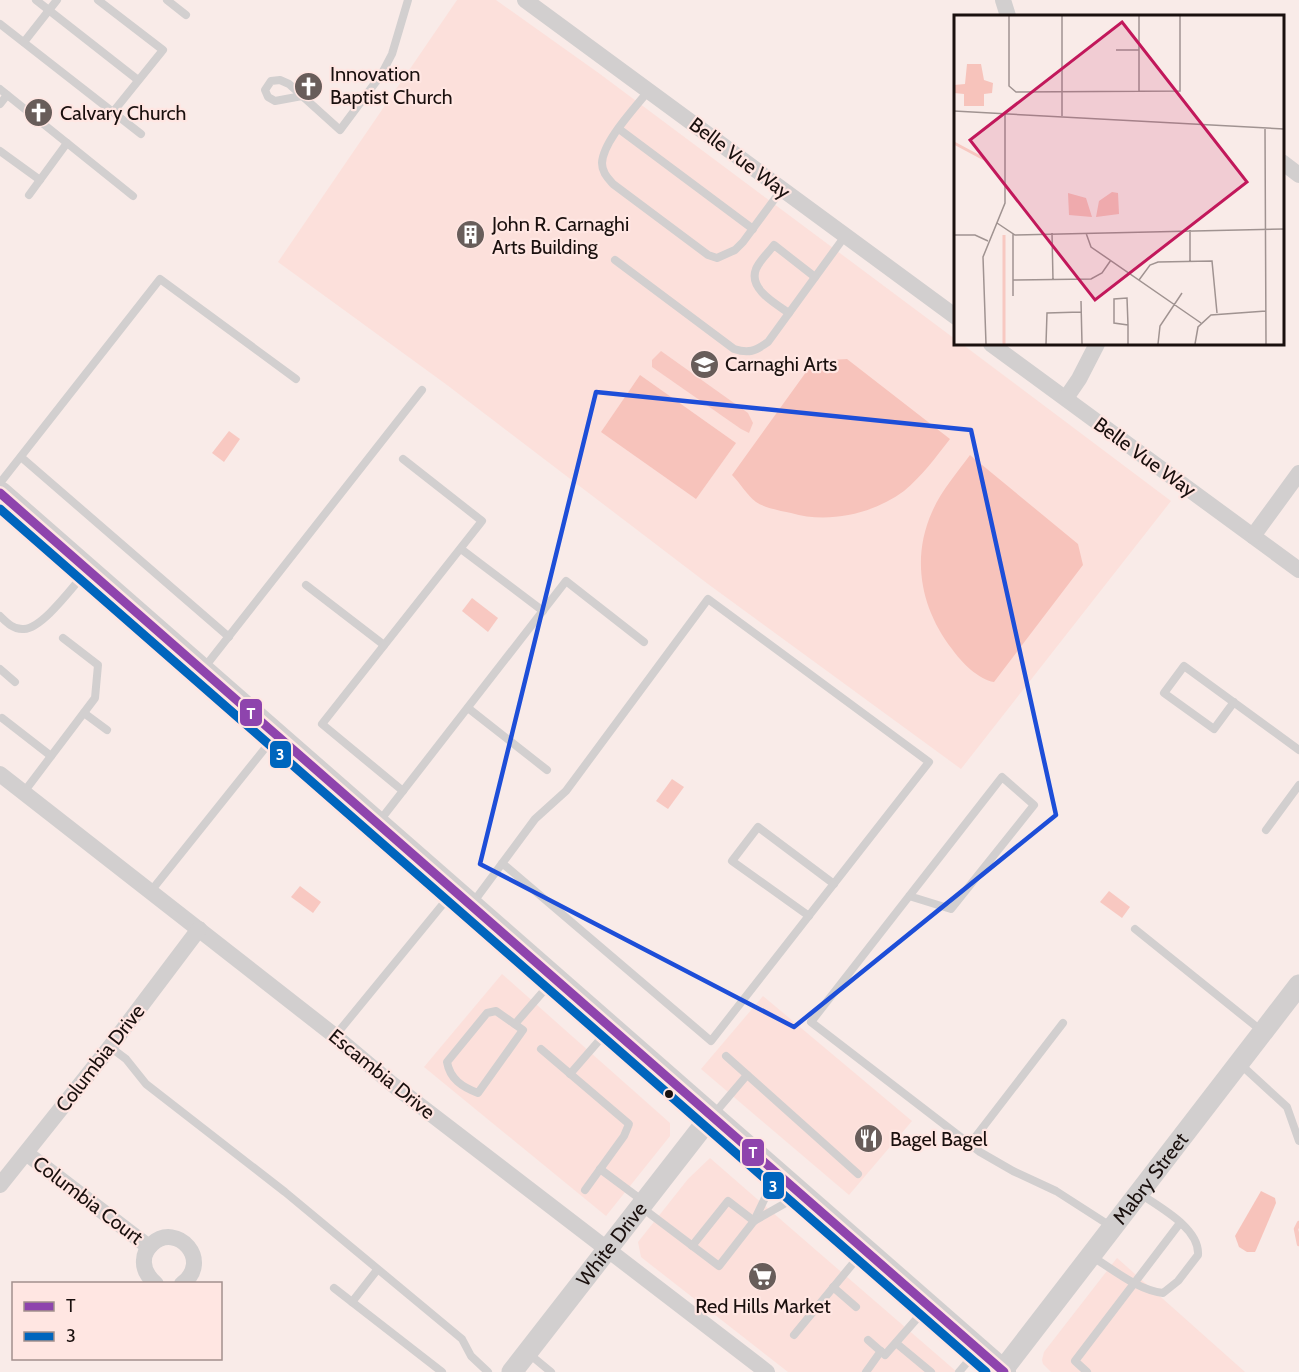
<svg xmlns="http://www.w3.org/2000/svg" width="1299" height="1372" font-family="Cabin,sans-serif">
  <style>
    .built { fill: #fce0db }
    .green { fill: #f7c3bb }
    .water { fill: #f8c8c1 }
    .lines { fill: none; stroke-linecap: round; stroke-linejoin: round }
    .stream { stroke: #f8c8c1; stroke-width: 4.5 }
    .service { stroke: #d2cfcf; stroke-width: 8 }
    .minor { stroke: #d2cfcf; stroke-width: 16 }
    .tertiary { stroke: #d2cfcf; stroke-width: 21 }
    .secondary { stroke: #d2cfcf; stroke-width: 24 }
    .bus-1-casing { stroke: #ffe6e2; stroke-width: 14 }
    .bus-2-casing { stroke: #ffe6e2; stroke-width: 14 }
    .bus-1 { stroke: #8e44ad; stroke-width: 9 }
    .bus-2 { stroke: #0065bd; stroke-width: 9 }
    .marked { fill: none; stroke: #1d4ed8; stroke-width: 4.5; stroke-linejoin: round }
    .bus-dot { fill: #1a100e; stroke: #ffe6e2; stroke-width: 2 }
    .labels { text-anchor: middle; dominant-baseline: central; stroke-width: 4.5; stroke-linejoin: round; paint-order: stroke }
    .poi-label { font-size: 20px; fill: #1a100e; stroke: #ffe6e2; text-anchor: start }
    .street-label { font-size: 20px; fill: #1a100e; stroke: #ffe6e2 }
    .inset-river { fill: none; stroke: #f8c8c1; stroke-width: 3 }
    .inset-road { fill: none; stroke: #a09391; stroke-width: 1.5 }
    .view { fill: #c2185b; fill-opacity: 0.15; stroke: #c2185b; stroke-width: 3 }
    .inset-edge { fill: none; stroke: #1a100e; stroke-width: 3 }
    .line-badge { stroke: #ffe6e2; stroke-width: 2 }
    .badge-label { font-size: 16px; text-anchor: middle; font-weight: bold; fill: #fff }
  </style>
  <rect width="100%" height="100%" fill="#f9ebe8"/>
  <g class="built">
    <polygon points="457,0 496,0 600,74 955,339 956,344 962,344 1171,501 961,769 708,584 447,385 278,262"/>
    <polygon points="502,974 670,1123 670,1136 606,1216 424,1067"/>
    <polygon points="763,996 912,1121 849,1195 701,1069"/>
    <polygon points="710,1158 817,1251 957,1372 788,1372 646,1261 641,1257 638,1242 688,1179"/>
    <polygon points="1117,1258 1245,1372 1051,1372 1043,1364 1042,1360 1044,1352"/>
  </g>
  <g class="green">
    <path d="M847,359L950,439C936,457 922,476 904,491C873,514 828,524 791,513C781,511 765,508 756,502C747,495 740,483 732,475L814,361Z"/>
    <polygon points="640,375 736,443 696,499 601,432"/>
    <path d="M970,455L1078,544L1083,565L994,682C979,680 961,662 952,649C921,609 911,559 932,512C941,491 957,473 970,455Z"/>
    <polygon points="1261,1191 1275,1198 1276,1203 1256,1250 1255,1252 1247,1252 1239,1247 1235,1236"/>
  </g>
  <g class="water">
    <polygon points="661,351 748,413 753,423 749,433 741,429 652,367 652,360"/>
    <polygon points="229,431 240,439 224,462 212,453"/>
    <polygon points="472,598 498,618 488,632 462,611"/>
    <polygon points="672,779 684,787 668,809 656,801"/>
    <polygon points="300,886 321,902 313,913 291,897"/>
    <polygon points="1109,891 1130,907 1122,918 1100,902"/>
  </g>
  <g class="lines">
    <polyline class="stream" points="1299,1223 1296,1229 1299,1244"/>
    <g class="service">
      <polyline points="36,0 138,80"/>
      <polyline points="98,0 163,50 113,112"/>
      <polyline points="167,0 186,15"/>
      <polyline points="0,24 141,134"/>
      <polyline points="24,42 57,0"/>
      <polyline points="0,89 133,196"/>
      <path d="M649,90C635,108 603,141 602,163C602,172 607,177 613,184L708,255L717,258L735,250L743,242L782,189"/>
      <polyline points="302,96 275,101 268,97 265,90 271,81 280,80 289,84 340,130 381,75 392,54 408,0"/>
      <polyline points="0,104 7,95"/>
      <polyline points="619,129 753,229"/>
      <polyline points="0,151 40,180"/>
      <polyline points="29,195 67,143"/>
      <path d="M615,260L734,349C749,354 755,351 768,342L845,236"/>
      <path d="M789,313C776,304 748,289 756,269C759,261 769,252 774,245L815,277"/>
      <polyline points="21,457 229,637"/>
      <polyline points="403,459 482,521 322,724 403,791"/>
      <polyline points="0,483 160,279 296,379"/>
      <polyline points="461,549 543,611"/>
      <polyline points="306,585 384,645"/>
      <path d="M0,616C7,623 14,630 24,629C43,628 73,586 86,572"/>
      <polyline points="204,668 422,390"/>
      <polyline points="0,669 15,682"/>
      <polyline points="1234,702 1214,729 1164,693 1184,666 1299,750"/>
      <polyline points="468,708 547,770"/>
      <polyline points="84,713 107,730"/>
      <polyline points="2,718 51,756"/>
      <polyline points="24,792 95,698 98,665 63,638"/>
      <polyline points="378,823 566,581 644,642"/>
      <polyline points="1266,830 1299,785"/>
      <polyline points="151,891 274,737"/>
      <polyline points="909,896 951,909 1034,805 1002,777 811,1022 980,1152 1013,1171 1056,1191 1112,1227"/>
      <polyline points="472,904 535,819 566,791 708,599 929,762 711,1041 502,863"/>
      <polyline points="809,916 732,861 758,827 834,884"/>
      <polyline points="1135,929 1263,1032"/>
      <path d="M496,1011L523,1030L478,1093C462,1087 450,1079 447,1062L487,1013Z"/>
      <polyline points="515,1024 554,979"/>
      <polyline points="335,1036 452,893"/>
      <polyline points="110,1047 126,1059 146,1084 285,1192 462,1339 471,1356 488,1372"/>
      <polyline points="541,1049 629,1124 624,1136 585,1190"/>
      <polyline points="726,1056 858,1174"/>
      <polyline points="1239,1063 1287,1107 1299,1141"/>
      <polyline points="570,1074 610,1028"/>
      <polyline points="714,1114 747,1075"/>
      <polyline points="970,1144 1063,1023"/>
      <polyline points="600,1169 643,1201"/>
      <polyline points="641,1207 719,1266 754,1221 775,1177"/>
      <polyline points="754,1221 798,1196"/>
      <polyline points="692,1246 728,1201 754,1221"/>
      <path d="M1091,1256C1113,1269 1137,1290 1163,1293L1178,1281L1198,1255C1200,1228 1159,1207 1139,1193"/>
      <polyline points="833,1287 856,1307"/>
      <polyline points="334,1288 442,1372"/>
      <polyline points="352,1302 377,1270"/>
      <polyline points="794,1335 864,1250"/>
      <polyline points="868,1340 885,1355 927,1307"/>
      <polyline points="896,1343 931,1372"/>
      <polyline points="528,1353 551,1372"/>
      <polyline points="866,1372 881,1351"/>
      <polyline points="959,1372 976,1352"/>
      <polyline points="1087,1372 1075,1361 1180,1223"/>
    </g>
    <g class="minor">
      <polyline points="525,0 956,317"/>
      <polyline points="1003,0 1008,16"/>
      <polyline points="1282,162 1299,175"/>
      <polyline points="991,344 1299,570"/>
      <polyline points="1066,398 1079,379 1097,344"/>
      <polyline points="1253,536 1299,473"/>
      <polyline points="0,774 335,1036 392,1084 767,1372"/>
      <polyline points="26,1153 149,1247"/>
      <polyline points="0,1185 110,1047 199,929"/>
      <path d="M156,1284C149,1278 143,1270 144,1260C144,1254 148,1248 152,1244C177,1221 213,1261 182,1284"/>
    </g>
    <g class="tertiary">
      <path id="s1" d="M1002,1371L1299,985"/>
      <path id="s2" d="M512,1372L711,1116"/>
    </g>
    <polyline class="secondary" points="0,493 1004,1372"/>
    <defs>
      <polyline id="bus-1" points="0,493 1004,1372"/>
      <polyline id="bus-2" points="0,509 986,1372"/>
    </defs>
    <use href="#bus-1" class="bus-1-casing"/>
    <use href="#bus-2" class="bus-2-casing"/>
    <use href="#bus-1" class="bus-1"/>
    <use href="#bus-2" class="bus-2"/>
  </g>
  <path class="marked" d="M596,392L971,430L1056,815L794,1027L480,864Z"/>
  <defs>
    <symbol id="church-disc" viewBox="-11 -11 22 22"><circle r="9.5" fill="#685d5a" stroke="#ffe6e2"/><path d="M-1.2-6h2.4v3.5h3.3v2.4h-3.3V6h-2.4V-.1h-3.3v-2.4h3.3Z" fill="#fff"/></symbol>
    <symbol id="building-disc" viewBox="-11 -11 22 22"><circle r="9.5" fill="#685d5a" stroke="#ffe6e2"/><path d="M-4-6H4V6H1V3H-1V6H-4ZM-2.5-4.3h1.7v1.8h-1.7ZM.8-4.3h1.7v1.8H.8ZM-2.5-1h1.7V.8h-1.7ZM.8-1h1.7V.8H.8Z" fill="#fff"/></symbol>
    <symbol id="university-disc" viewBox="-11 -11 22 22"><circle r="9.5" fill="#685d5a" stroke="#ffe6e2"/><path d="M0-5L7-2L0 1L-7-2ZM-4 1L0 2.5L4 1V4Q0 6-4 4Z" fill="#fff"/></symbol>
    <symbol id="restaurant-disc" viewBox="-11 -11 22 22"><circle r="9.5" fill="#685d5a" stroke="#ffe6e2"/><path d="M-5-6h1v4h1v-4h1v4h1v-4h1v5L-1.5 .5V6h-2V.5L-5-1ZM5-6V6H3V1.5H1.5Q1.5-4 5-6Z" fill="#fff"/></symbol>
    <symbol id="supermarket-disc" viewBox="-11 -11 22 22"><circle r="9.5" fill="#685d5a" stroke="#ffe6e2"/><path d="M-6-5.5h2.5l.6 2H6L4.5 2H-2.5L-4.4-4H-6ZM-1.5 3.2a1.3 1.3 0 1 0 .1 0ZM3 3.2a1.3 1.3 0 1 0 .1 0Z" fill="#fff"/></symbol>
  </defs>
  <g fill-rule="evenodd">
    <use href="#church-disc" x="292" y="70" width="33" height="33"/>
    <use href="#church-disc" x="22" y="96" width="33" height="33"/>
    <use href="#building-disc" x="454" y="218" width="33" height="33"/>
    <use href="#university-disc" x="688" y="348" width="33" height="33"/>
    <use href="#restaurant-disc" x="852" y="1122" width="33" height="33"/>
    <use href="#supermarket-disc" x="746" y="1260" width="33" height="33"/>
  </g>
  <circle class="bus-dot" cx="669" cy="1094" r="5"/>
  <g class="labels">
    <g class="poi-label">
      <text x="330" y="74">Innovation<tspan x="330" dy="23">Baptist Church</tspan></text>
      <text x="60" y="113">Calvary Church</text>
      <text x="492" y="224">John R. Carnaghi<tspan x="492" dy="23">Arts Building</tspan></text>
      <text x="725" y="364">Carnaghi Arts</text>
      <text x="890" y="1139">Bagel Bagel</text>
      <text x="763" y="1306" text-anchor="middle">Red Hills Market</text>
    </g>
    <g class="street-label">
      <text transform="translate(740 158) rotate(37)">Belle Vue Way</text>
      <text transform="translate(1145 457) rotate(36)">Belle Vue Way</text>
      <text transform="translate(100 1058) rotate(-52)">Columbia Drive</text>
      <text transform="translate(382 1074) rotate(39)">Escambia Drive</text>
      <text stroke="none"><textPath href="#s1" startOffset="243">Mabry Street</textPath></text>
      <text transform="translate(88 1200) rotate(37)">Columbia Court</text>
      <text stroke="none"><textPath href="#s2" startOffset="162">White Drive</textPath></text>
    </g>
  </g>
  <g transform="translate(954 15)">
    <rect width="330" height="330" fill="#f9ebe8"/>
    <path d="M13,49H27L30,65L39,68L38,78L30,79V91H10V79L0,78V70L11,69ZM158,177L164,178L165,199L142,202L145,186ZM114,178L132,183L138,202L115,200Z" fill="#f7c3bb"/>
    <path class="inset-river" d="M0,128L30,144M50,329V220"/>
    <path class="inset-road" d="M55,1V71L62,77L226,76V1M162,35H185M185,77V1M0,96L330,114M108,101V1M311,114L312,329M43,208L61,220L330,214M236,215V246M98,218L99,265M132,218L137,232L247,308M59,219V281M0,220H21L34,226M59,265L137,264L148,258L157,245M185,265L196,250L204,247L258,246L263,298M127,286L128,329M174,310L160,308V284L173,283L174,310V329M32,329L29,242L51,188V98M92,329L93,298L127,297M204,329L206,311L228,278M241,329L244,312L257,300L312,296"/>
    <path class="view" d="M168,7L293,167L141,285L16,125Z"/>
    <rect width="330" height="330" class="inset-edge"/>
  </g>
  <g class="line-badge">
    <rect x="239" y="698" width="24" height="29" rx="6" fill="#8e44ad"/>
    <rect x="269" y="740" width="23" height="29" rx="6" fill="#0065bd"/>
    <rect x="741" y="1138" width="24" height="29" rx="6" fill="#8e44ad"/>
    <rect x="762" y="1171" width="23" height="29" rx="6" fill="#0065bd"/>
  </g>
  <g class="badge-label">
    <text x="251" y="719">T</text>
    <text x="280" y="760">3</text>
    <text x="753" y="1158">T</text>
    <text x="773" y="1192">3</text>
  </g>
  <rect x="12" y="1282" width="210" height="78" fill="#ffe6e2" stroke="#a3908d" stroke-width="1.5"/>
  <rect x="24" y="1302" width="30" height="9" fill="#8e44ad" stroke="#a3908d" stroke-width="1.5"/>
  <text x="66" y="1312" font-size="18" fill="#1a100e">T</text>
  <rect x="24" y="1332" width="30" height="9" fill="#0065bd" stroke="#a3908d" stroke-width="1.5"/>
  <text x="66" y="1342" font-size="18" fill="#1a100e">3</text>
</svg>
